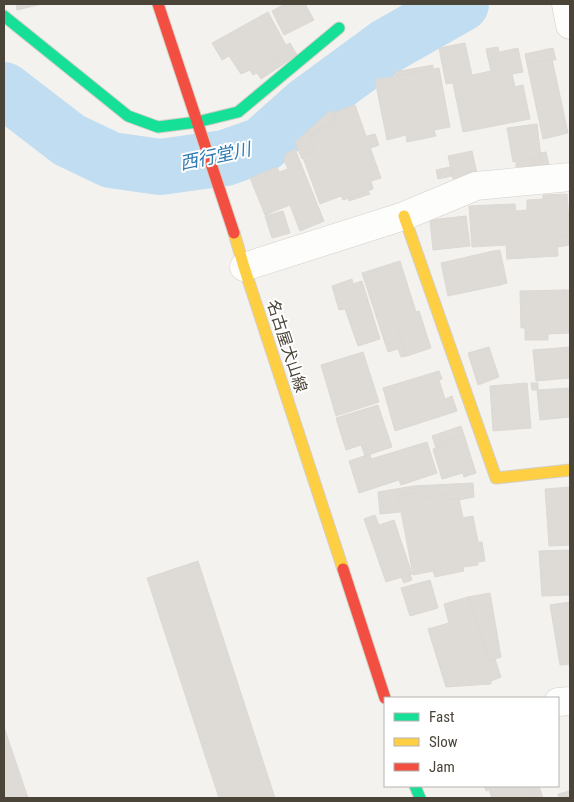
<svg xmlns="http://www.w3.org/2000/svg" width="574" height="802" font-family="'Roboto Condensed','Noto Sans JP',sans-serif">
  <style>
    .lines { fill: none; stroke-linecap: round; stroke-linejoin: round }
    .river { stroke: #c0ddf1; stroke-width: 56 }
    .building { fill: #dedbd6; stroke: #dcd9d4 }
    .street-casing { stroke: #d2d0cb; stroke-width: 29 }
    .fast-casing { stroke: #d3cfc5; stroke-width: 13 }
    .slow-casing { stroke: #d3cfc5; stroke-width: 13 }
    .jam-casing { stroke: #d3cfc5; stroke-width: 13 }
    .street { stroke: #fdfdfc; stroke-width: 28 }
    .fast { stroke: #16e098; stroke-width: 11 }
    .slow { stroke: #ffcf43; stroke-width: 11 }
    .jam { stroke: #f24e42; stroke-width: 11 }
    .labels { text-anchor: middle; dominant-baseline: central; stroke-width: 4; stroke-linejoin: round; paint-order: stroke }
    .street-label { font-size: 16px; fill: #4b4439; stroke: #fff }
    .water-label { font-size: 18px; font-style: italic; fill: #2e7ab2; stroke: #fff }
  </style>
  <rect width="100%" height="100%" fill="#f4f2ee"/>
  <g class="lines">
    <polyline class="river" points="4,90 69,140 111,160 160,167 225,158 262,145 308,104 387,46 461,4"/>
  </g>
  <g class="building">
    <polygon points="16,4 42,4 17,10"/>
    <polygon points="285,4 305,4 314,20 284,35 272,11"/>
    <polygon points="268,12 287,47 275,53 279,61 253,75 250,70 241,74 229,56 222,60 212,43"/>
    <polygon points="290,43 297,55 261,79 257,73 279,61 275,53 287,47 286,45"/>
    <polygon points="465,43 472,75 491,71 486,49 498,47 499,52 518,48 523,72 512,74 515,87 523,85 530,119 463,132 453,83 446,84 439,48"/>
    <polygon points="553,48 556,60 552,60 552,59 527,64 525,54"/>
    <polygon points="552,59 568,133 543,139 527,64"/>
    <polygon points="433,65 433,69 396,76 395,72"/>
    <polygon points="439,68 450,127 434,130 436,136 407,142 406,135 387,140 375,80"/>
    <polygon points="355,105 381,178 371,181 373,189 343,200 341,196 320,204 302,155 314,151 309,136 317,133 315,130 336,123 332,113"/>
    <polygon points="331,110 336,123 315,130 317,133 309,136 314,151 302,155 303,158 302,159 295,142"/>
    <polygon points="537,124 541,158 513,162 507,128"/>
    <polygon points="375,134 379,145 371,148 367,136"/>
    <polygon points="295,149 324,221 300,231 290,205 265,215 250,178 277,167 279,172 288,169 283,158 286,157 285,154"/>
    <polygon points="472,151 477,173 453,179 448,156"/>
    <polygon points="546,152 549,165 516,167 516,161 541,158 540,153"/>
    <polygon points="450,167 452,176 438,179 436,170"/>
    <polygon points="368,191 370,194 349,201 348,198"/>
    <polygon points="567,194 570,235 557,236 558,256 507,259 506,245 472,247 469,206 515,204 516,211 527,210 527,200 543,199 543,195"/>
    <polygon points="283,211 290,233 272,238 265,216"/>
    <polygon points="466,216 470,246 433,250 430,220"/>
    <polygon points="570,235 570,245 557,247 557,236"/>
    <polygon points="500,250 507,283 500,285 493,251"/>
    <polygon points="493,251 500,285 448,296 441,263"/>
    <polygon points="400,261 416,312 419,311 431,348 407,356 396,323 380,328 362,273"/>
    <polygon points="352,279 353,284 362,281 380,339 358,346 345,309 339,310 332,286"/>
    <rect x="564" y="290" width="6" height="10"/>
    <polygon points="564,290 564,300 570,300 570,333 548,334 548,340 525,340 525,328 521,328 520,291"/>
    <polygon points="396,323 407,356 401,357 398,349 388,352 380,328"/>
    <polygon points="489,347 499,377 478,385 468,353"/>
    <polygon points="570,347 570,378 536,381 533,350"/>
    <polygon points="363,352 379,402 336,416 321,365"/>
    <polygon points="439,371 442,379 439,380 445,399 452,396 457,411 395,431 383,388"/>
    <polygon points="527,383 531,428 493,431 490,386"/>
    <polygon points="531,383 538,383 538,390 532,390"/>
    <polygon points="570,388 570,417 540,420 537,390"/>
    <polygon points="378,405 392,447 365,456 361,445 346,450 336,418"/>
    <polygon points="461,426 464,435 449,439 450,443 436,448 432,436"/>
    <polygon points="464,435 476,473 464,477 463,473 442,479 433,449 450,443 449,439"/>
    <polygon points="427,442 437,473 401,485 399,480 359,493 349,461 370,454 371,459"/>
    <polygon points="473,483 474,497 459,500 459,498 446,500 445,494 420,499 419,492 398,496 401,512 380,514 378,492 414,486"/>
    <polygon points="570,487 570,545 549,546 545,489"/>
    <polygon points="419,492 420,499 445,494 446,500 459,498 463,518 473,516 478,542 482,542 485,561 478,562 478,565 463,567 464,571 435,577 433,571 413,575 398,496"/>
    <polygon points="375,515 379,525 394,520 412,574 386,582 364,519"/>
    <polygon points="570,550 570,595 542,596 539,551"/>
    <polygon points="198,561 275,798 219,798 147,578"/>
    <polygon points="410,574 412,580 404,583 401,577"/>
    <polygon points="430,580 438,608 410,616 401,588"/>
    <polygon points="490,593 501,657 489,661 468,597"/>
    <polygon points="468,597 489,661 495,659 501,677 491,681 491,684 446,687 428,629 449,623 444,604"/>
    <polygon points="570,602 570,664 560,665 550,605"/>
    <polygon points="4,727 28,798 4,798"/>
    <polygon points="484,786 532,786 536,798 492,798 489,790 486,791"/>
    <polygon points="532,786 539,786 543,798 536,798"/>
    <polygon points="570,791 570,798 559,798 558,794"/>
  </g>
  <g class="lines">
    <defs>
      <g id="street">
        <polyline points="566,4 570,25"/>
        <polyline points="244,267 404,216 476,186 570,177"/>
        <polyline points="558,702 570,701"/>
      </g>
      <g id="fast">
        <polyline points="4,16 128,116 158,127 197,122 238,112 339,28"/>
        <polyline points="415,786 420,798"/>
      </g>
      <g id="slow">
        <polyline points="404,216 496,478 570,470"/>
        <polyline points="234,233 244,267 343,569"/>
      </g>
      <g id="jam">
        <polyline points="158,4 234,233"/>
        <polyline points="343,569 385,698"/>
      </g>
    </defs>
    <use href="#street" class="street-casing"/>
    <use href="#fast" class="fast-casing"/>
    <use href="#slow" class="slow-casing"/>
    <use href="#jam" class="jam-casing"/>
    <use href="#street" class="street"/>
    <use href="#fast" class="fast"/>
    <use href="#slow" class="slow"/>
    <use href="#jam" class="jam"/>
  </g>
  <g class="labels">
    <g class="street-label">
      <text transform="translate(287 346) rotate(72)">名古屋犬山線</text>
    </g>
    <g class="water-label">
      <text transform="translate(215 156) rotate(-12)">西行堂川</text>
    </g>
  </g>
  <rect width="574" height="802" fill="none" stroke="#4b4439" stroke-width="10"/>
  <rect x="384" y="697" width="175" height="90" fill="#ffffff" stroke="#b7b4b0"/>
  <rect x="394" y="713" width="25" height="8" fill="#16e098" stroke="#b7b4b0"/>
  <text x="429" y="722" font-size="15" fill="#4b4439">Fast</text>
  <rect x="394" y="738" width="25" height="8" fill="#ffcf43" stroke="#b7b4b0"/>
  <text x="429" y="747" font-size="15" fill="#4b4439">Slow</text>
  <rect x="394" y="763" width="25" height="8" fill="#f24e42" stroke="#b7b4b0"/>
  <text x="429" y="772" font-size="15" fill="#4b4439">Jam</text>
</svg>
